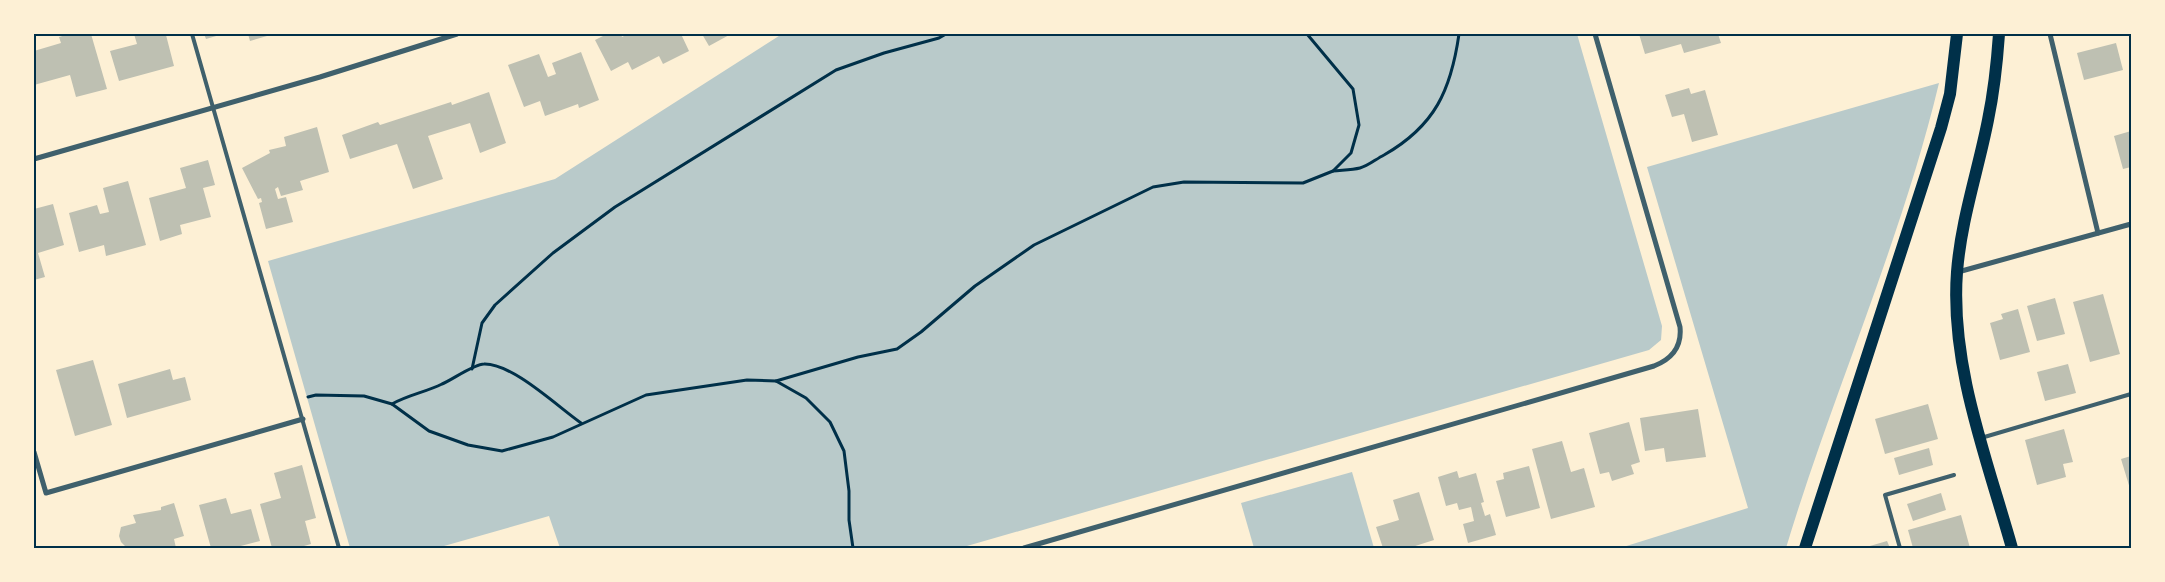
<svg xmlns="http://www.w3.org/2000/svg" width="2165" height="582" font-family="Arial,sans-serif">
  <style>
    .green { fill: #b9caca }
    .building { fill: #bec0b2 }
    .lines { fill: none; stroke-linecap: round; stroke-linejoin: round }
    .path { stroke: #003049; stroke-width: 3 }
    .service { stroke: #3f606c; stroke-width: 4 }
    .minor { stroke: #3f606c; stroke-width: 5 }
    .primary { stroke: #003049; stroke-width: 12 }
    .neatline { fill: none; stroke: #003049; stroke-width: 2 }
  </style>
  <rect width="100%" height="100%" fill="#fdf0d5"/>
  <g class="green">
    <polygon points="782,34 1577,34 1662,326 1661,340 1649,350 960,548 560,548 549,516 437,548 350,548 268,261 555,179"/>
    <path d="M1939,83C1901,242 1833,392 1786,548H1620L1748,508L1647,167Z"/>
    <polygon points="1352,472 1374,548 1254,548 1241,503"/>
  </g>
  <g class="building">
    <polygon points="69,34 91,34 107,89 76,97 70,75 34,85 34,51 61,43 59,37"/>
    <polygon points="134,34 166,35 174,66 119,81 110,51 137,44"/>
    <polygon points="204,34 223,34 206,39"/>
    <polygon points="248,34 274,34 250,41"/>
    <polygon points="607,34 621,34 622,37 628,34 681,34 689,51 663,64 659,56 632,70 628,62 611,71 595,40"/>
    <polygon points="702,34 731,34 709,46"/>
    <polygon points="1639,34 1718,34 1721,43 1684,53 1681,44 1645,54"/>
    <polygon points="2116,43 2123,70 2084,80 2077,53"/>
    <polygon points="581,52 599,100 579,108 578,104 545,116 540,101 524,107 508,65 539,54 548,77 556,74 552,63"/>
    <polygon points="1689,88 1691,94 1705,90 1718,135 1692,142 1684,114 1672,117 1665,95"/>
    <polygon points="489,92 506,143 480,153 470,123 428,136 443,179 413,189 397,144 350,159 342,135 378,122 380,125 451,102 452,105"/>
    <polygon points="317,127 329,172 300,181 303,190 281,196 278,187 275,189 278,199 286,197 293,222 266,229 259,203 262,202 261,198 258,199 242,168 270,153 269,150 286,146 284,137"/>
    <polygon points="2131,131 2131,167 2123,169 2114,136"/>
    <polygon points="208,160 215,185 203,188 211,217 180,225 182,234 160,241 149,198 186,188 180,168"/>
    <polygon points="128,181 146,245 106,256 104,245 79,252 69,213 97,205 100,214 109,212 103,188"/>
    <polygon points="53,204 64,245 38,253 45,277 34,280 34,209"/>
    <polygon points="2103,294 2120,354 2090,362 2073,302"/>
    <polygon points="2055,298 2065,334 2037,341 2027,306"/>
    <polygon points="2018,309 2030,352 2000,360 1990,323 2003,319 2001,314"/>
    <polygon points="93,360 112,425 75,436 56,370"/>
    <polygon points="2068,364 2076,393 2045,401 2037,372"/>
    <polygon points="170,369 173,380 185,377 191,400 127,418 118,384"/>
    <polygon points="1928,404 1938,439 1885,454 1875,419"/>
    <polygon points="1698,409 1706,457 1666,462 1664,448 1645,451 1640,418"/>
    <polygon points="1629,422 1640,462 1631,465 1634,474 1612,481 1609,472 1600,474 1589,433"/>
    <polygon points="2064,429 2073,462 2063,464 2066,477 2037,485 2025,440"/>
    <polygon points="1562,441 1571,472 1584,468 1595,507 1551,519 1532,449"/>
    <polygon points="1929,448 1933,465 1899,475 1894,458"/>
    <polygon points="2131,456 2131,492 2121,459"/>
    <polygon points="302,465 316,518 305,521 311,544 297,548 272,548 260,504 281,498 274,473"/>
    <polygon points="1529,466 1540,508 1506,517 1496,481 1504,479 1503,473"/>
    <polygon points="1457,471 1459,478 1476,473 1484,502 1481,503 1485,516 1490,514 1496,535 1468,543 1463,524 1474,521 1471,507 1459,510 1457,503 1446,506 1438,477"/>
    <polygon points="1419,492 1434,540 1409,548 1383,548 1376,527 1399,520 1393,500"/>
    <polygon points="1941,493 1946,510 1913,521 1907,504"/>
    <polygon points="226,498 231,514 251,509 260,541 233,548 211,548 199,505"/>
    <polygon points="174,503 184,536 174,539 176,548 127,548 121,542 119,536 121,527 136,523 133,515 161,510 161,507"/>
    <polygon points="1961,515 1970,548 1913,548 1908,530"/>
    <polygon points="1887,541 1890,548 1863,548"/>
  </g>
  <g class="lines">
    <g class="path">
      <path d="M1333,171C1342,170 1352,170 1360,168C1368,166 1376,159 1384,155C1435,126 1451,90 1459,34"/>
      <polyline points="472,369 482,323 495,305 553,253 615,207 836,70 884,53 939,38 946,34"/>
      <polyline points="776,381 858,357 897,349 921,332 975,286 1034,245 1153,187 1184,182 1303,183 1333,171 1351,153 1359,125 1353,89 1307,34"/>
      <polyline points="308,397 316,395 364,396 392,404 429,431 468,445 502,451 553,437 646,395 747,380 776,381 806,398 830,422 844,451 849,491 849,520 853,548"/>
      <path d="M392,404C408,395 426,392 442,384C452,380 474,364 484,364C512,363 558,407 581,423"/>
    </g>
    <g class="service">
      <polyline points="192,34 339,548"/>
      <polyline points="1981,438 2131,394"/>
      <polyline points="1900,548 1885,495 1954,475"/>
    </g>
    <g class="minor">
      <polyline points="2050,34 2098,233"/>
      <polyline points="34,159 320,77 457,34"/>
      <polyline points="1958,272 2131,224"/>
      <polyline points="34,452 46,493 303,419"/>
      <path d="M1024,548L1654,366C1672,359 1682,347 1680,327L1595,34"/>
    </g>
    <g class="primary">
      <path d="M1999,34C1997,63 1994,91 1988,120C1978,171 1961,220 1957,272C1950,365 1987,459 2012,548"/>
      <polyline points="1805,548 1941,128 1950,94 1957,34"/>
    </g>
  </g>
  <rect width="2165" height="582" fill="none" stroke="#fdf0d5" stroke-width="70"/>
  <rect x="35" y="35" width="2095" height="512" class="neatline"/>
</svg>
